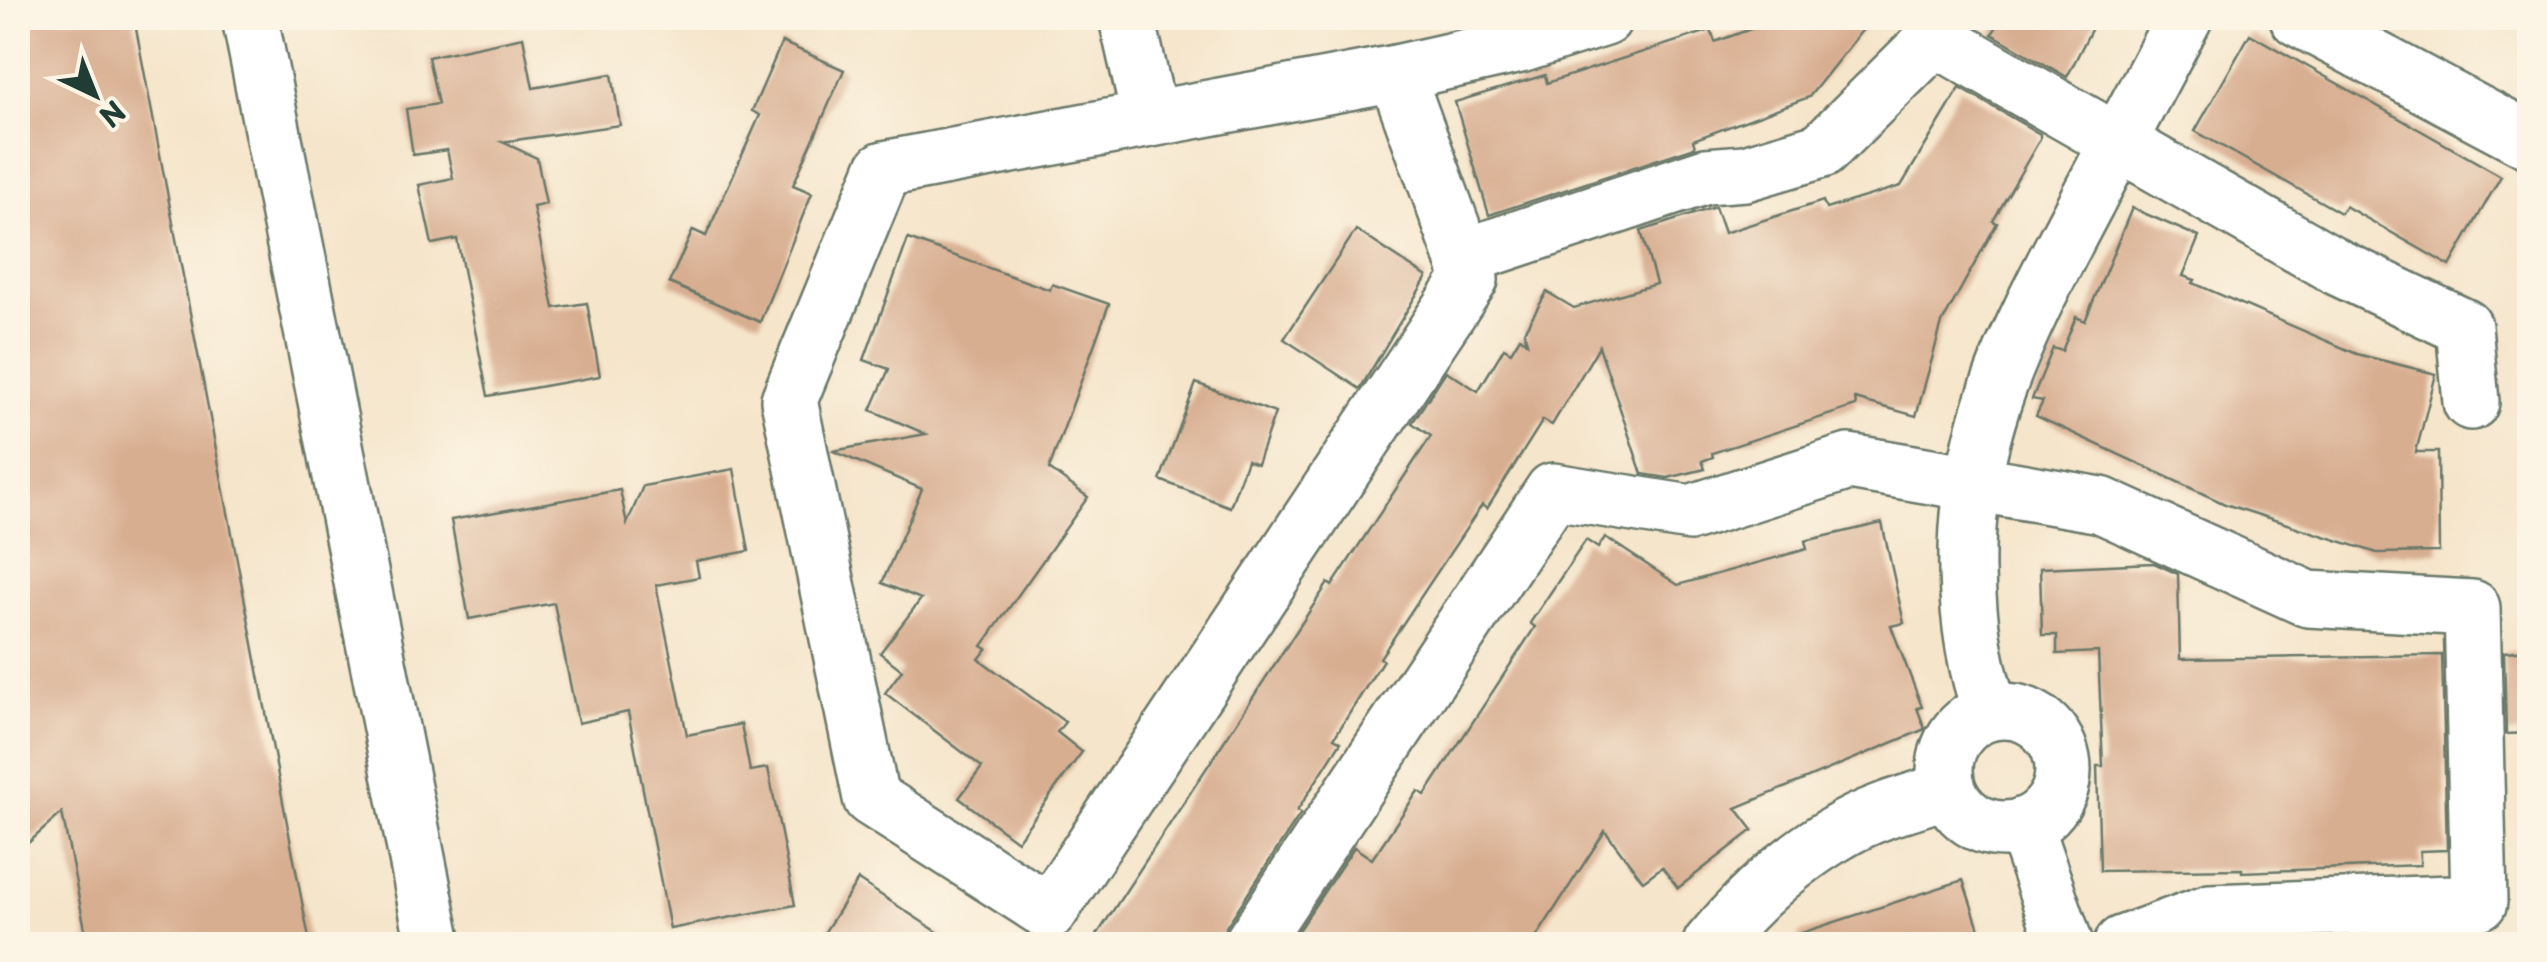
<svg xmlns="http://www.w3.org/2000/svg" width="2547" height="962" font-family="'Playpen Sans',sans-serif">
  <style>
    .building { fill: #d8ae91 }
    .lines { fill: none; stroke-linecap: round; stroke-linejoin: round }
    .minor-casing { stroke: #6a7869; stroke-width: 60 }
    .minor { stroke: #fff; stroke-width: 55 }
  </style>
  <rect width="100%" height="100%" fill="#fcf5e5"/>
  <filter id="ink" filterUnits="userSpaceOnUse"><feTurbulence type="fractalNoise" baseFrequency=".01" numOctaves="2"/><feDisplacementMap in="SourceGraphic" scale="20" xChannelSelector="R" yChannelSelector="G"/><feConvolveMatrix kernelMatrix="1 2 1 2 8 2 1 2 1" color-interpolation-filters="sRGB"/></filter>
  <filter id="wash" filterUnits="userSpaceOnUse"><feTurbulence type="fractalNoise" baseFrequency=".0048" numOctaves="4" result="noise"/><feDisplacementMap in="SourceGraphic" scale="40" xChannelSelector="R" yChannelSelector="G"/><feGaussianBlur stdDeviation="2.25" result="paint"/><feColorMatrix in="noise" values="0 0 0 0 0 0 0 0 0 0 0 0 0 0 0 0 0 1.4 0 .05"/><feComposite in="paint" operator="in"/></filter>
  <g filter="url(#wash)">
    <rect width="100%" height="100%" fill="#f5e5cb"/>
    <g id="blocks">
      <g class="building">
        <polygon points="18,18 134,18 310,944 88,944 62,813 18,852"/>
        <polygon points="1781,18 1872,18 1809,97 1693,140 1695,147 1489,215 1455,102 1545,75 1547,83 1711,30 1715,42"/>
        <polygon points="2002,18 2097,18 2067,77 1992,34"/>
        <polygon points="2250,34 2501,176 2450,266 2345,206 2341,213 2195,131"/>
        <polygon points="523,37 533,88 612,74 620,125 502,142 537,158 546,204 533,207 554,308 587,303 600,376 488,396 457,239 432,244 419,185 453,178 447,150 413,155 406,109 438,104 428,57"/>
        <polygon points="782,42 844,70 793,185 812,193 760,322 669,283 693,230 706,236 760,115 752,111"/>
        <polygon points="1960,88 2040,134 2040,139 1993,221 1997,223 1942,323 1916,416 1855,399 1856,406 1712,453 1713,457 1702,461 1705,469 1668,478 1642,474 1599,346 1552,425 1543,420 1487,509 1482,505 1380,658 1383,660 1334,738 1341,742 1297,811 1301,813 1226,927 1221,944 1091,944 1328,583 1332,586 1431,436 1412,423 1446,371 1478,391 1504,348 1511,352 1520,337 1527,342 1524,331 1547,292 1574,308 1656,284 1641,231 1715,207 1724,233 1823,201 1826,209 1901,186"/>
        <polygon points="2132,208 2199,237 2183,276 2195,280 2193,283 2357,354 2436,374 2416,452 2438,452 2439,552 2377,553 2225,504 2036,416 2043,401 2032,399 2053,348 2062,351 2076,317 2085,321"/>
        <polygon points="1356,230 1427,277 1360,389 1284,339"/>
        <polygon points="908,239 1050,290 1052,284 1109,304 1049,469 1088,497 982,646 987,649 979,659 1065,722 1057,732 1082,752 1017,841 959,798 982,767 885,693 902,670 880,653 921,599 882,583 922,489 833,451 926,434 871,410 889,369 864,360"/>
        <polygon points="1196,383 1275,413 1257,464 1247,460 1230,507 1160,480"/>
        <polygon points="734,469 749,551 696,561 699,577 656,585 687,735 741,724 750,771 768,768 795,905 670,929 628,712 578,723 554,603 469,619 451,520 620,490 627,524 643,486"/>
        <polygon points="1882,523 1904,623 1891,626 1922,707 1917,708 1925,729 1736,808 1753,830 1678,888 1662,867 1643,881 1605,831 1532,944 1289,944 1354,847 1372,859 1418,791 1425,795 1535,627 1530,623 1586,540 1598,548 1605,537 1678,585 1807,549 1805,541"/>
        <polygon points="2154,563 2178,574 2180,659 2442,655 2447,850 2420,851 2420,865 2242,872 2242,869 2100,871 2097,766 2103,766 2098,652 2057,654 2057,635 2042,635 2040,568"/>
        <polygon points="2530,650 2530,733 2506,734 2504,652"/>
        <polygon points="858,880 956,944 817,944"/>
        <polygon points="1963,880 1984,944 1800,944 1798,934"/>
      </g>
    </g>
  </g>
  <g filter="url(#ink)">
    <use href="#blocks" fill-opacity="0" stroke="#6a7869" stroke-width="2.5"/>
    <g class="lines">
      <defs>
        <g id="minor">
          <polyline points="250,18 434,944"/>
          <polyline points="1127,18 1150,119"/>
          <polyline points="1604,18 1520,45 1396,73 884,169 789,400 871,798 1049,912 1470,279 1463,257 1706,176 1745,173 1822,150 1935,38 2337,267 2464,327 2471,402"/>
          <polyline points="2298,18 2530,141"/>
          <polyline points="1396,73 1463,257"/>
          <circle cx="2004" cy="770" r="59"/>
          <path d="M1991,712C1974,666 1968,620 1967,571C1964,435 2016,336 2077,220C2113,152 2149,85 2184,18"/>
          <polyline points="2024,825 2065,944"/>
          <polyline points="1252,944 1553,491 1690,513 1849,462 2101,505 2308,599 2472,608 2479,902 2210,912 2122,944"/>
          <path d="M1711,944C1746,902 1790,860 1839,832C1872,812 1911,802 1947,790"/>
        </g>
      </defs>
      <use href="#minor" class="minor-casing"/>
      <use href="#minor" class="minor"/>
    </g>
  </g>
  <rect width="2547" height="962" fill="none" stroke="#fcf5e5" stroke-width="60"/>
  <g transform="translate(95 95) rotate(137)" stroke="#fcf5e5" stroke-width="8" paint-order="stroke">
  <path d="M0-8L18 38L0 25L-18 38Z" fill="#1f3d34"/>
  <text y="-15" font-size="28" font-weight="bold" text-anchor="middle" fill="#1f3d34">N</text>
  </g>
</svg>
